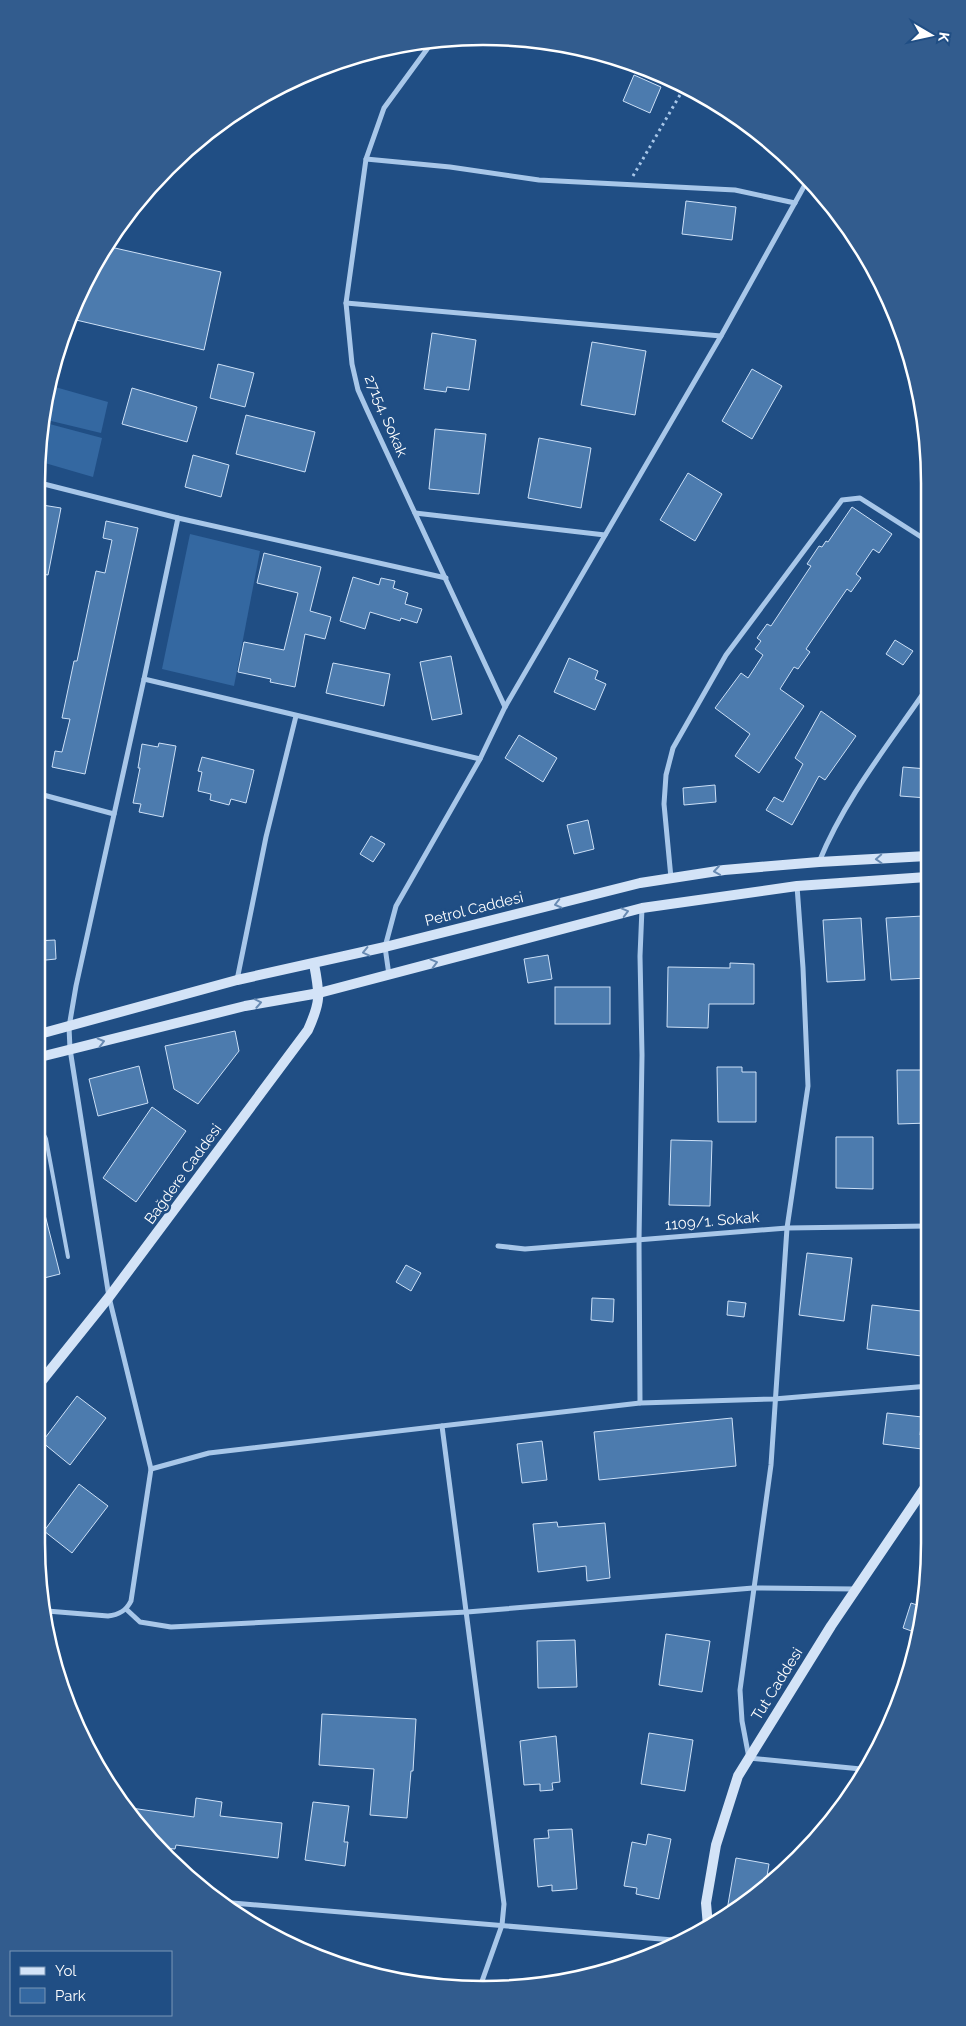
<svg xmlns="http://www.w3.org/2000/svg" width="966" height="2026" font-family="Raleway,sans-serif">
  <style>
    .green { fill: #3468a1 }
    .building { fill: #4c7bae; stroke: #cce0f7 }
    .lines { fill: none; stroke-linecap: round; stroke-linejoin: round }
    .path { stroke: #a8c7e9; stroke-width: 3; stroke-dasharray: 2.5 4; stroke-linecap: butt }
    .lane { stroke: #a8c7e9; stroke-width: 4 }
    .street { stroke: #a8c7e9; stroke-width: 5 }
    .secondary { stroke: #d3e3f7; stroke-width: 10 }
    .oneway { stroke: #688ab2 }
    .labels { text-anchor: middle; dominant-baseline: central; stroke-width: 5; stroke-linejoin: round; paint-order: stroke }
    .street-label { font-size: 15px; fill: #fff; stroke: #204e84 }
    .rim { fill: none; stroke: #fff; stroke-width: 2.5 }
  </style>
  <rect width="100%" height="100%" fill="#204e84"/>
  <g class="green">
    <polygon points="48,385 108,402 101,433 43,419 45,396"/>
    <polygon points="42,422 102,438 93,477 38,461"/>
    <polygon points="190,534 260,551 234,686 162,669"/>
  </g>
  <g class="building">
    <polygon points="634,75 661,87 650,113 623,101"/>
    <polygon points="686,201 736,207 732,240 682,234"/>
    <polygon points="106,246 221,272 204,350 76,320 83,288"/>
    <polygon points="432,333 476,340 469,390 447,387 446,392 424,389"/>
    <polygon points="592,342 646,351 635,415 581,405"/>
    <polygon points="218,364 254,373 245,407 210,398"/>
    <polygon points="752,369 782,386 752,439 722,421"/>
    <polygon points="132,388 197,407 187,442 122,424"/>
    <polygon points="246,415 315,432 305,472 236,454"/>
    <polygon points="435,429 486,434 479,494 429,489"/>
    <polygon points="539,438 591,448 581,508 528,498"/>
    <polygon points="193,455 229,465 221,497 185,487"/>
    <polygon points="688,473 722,494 695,541 660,520"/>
    <polygon points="36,504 61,508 48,575 36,573"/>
    <polygon points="852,507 892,534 879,553 873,549 856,574 861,578 851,592 847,589 806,649 810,652 798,669 794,667 780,689 804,706 759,773 735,756 750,734 715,708 741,673 748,678 763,655 755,649 761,641 757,638 767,624 771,626 811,566 807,564 819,546 822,547 826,541 828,542"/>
    <polygon points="106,521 138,528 85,774 52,767 55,751 62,752 70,719 62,718 74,661 77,661 96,571 105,573 112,540 103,538"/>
    <polygon points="264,553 321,567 310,611 331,617 325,639 305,634 295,687 270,682 271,679 238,672 244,642 284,650 298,593 257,583"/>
    <polygon points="353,577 379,585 381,578 395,581 393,588 408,593 405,604 422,609 417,623 401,618 400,621 370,612 365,629 340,621"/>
    <polygon points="895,640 913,651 903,665 886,654"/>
    <polygon points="451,656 462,714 432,720 420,662"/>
    <polygon points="569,658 598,671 595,679 606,684 595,710 554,692"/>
    <polygon points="333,663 390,674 384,706 326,693"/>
    <polygon points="821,711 856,736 825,780 819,776 792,825 766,810 774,797 783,802 803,764 795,758"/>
    <polygon points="519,735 557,758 543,782 505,758"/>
    <polygon points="159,743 176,746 163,817 139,812 141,804 133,803 140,768 138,768 142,744 158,747"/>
    <polygon points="202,757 254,770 246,803 231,799 229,805 210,800 211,794 198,791 202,772 198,771"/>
    <polygon points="903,767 927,769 927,798 900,796"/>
    <polygon points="715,785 716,802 684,805 683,788"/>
    <polygon points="588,820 594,849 574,854 567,825"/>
    <polygon points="371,836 385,844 373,862 360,854"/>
    <polygon points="923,916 927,978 891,980 886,918"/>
    <polygon points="861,918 865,980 827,982 823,920"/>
    <polygon points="55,940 56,959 36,961 36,941"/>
    <polygon points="548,955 552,979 528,983 524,959"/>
    <polygon points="730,963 754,964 754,1004 709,1004 708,1028 667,1027 668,967 730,968"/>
    <rect x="555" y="987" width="55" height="37"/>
    <polygon points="235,1031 239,1051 198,1104 174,1089 165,1046"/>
    <polygon points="139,1066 148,1103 98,1116 89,1079"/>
    <polygon points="717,1067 742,1067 742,1072 756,1072 756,1122 718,1122"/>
    <polygon points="897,1070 928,1070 928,1123 898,1124"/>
    <polygon points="152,1107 186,1131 136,1202 103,1178"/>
    <polygon points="836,1137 873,1137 873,1189 836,1188"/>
    <polygon points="671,1140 712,1141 710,1206 669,1205"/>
    <polygon points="41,1199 60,1274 36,1280 36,1200"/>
    <polygon points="807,1253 852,1258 844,1321 799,1315"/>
    <polygon points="406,1265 421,1273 411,1291 396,1282"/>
    <polygon points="592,1298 614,1299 613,1322 591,1320"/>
    <polygon points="728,1301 746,1303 744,1317 727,1315"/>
    <polygon points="872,1305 929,1312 929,1357 867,1349"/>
    <polygon points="77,1396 106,1418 70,1465 42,1442"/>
    <polygon points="887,1413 922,1417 920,1435 924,1435 922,1449 883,1444"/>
    <polygon points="732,1418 736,1466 599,1480 594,1432"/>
    <polygon points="542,1441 547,1480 522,1483 517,1444"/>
    <polygon points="79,1484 108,1506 72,1553 44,1531"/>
    <polygon points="557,1522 558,1527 605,1523 610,1578 587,1581 586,1566 538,1572 533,1524"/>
    <polygon points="911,1603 923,1607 920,1634 903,1628"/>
    <polygon points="666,1634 710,1641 702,1692 659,1685"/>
    <polygon points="575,1640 577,1687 538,1688 537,1641"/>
    <polygon points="322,1714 416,1719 413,1771 411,1771 407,1818 370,1815 374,1769 319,1765"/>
    <polygon points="649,1733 693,1740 685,1791 641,1784"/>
    <polygon points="556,1736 560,1782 552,1783 553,1790 540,1791 540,1784 524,1785 520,1741"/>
    <polygon points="196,1798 222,1802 220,1816 282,1823 278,1858 176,1845 175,1849 163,1848 129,1815 124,1807 194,1817"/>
    <polygon points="313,1802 349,1806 344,1842 348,1842 345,1866 305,1860"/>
    <polygon points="572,1829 577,1889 552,1891 552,1885 538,1887 534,1839 549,1838 548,1830"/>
    <polygon points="648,1834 671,1839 659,1899 636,1894 637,1888 624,1886 632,1842 646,1845"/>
    <polygon points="736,1858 769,1864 765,1888 755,1898 726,1916"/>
  </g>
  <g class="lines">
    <polyline class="path" points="633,176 684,88"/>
    <polyline class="lane" points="36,1128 43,1133 46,1139 68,1257"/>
    <g class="street">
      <polyline points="433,41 384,108 366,159 346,303 352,364 358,390 367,410 505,707"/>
      <polyline points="366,159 450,167 539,180 735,190 795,203"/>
      <polyline points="346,303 721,336"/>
      <polyline points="36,482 178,518 446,578"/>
      <polyline points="415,513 605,535"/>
      <polyline points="144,679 480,759"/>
      <polyline points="36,793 114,814"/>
      <path d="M819,862C845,798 889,744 927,688"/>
      <polyline points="671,878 664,804 666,775 673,748 726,655 842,500 860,498 926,540"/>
      <polyline points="797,886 803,968 808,1086 787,1228 771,1465 740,1690 742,1721 749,1758 861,1769"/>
      <polyline points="389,975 385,947 396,906 480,759 505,707 721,336 807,181"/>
      <polyline points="237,980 266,837 296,716"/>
      <polyline points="498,1246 525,1249 787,1228 929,1226"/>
      <polyline points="640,1403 639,1240 642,1055 640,956 642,908"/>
      <polyline points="442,1426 504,1904 502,1925 481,1984"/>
      <polyline points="151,1469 209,1453 640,1403 774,1399 929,1386"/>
      <polyline points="126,1609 140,1622 171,1627 467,1612 753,1588 855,1589"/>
      <path d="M47,1611L108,1616C119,1615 126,1611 131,1601L151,1469L109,1297L70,1049L69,1027L76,986L144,679L178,518"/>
      <polyline points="221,1902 685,1941"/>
    </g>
    <g class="secondary">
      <polyline points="36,1035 237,980 385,947 640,883 724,870 819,862 927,856"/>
      <polyline points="36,1058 245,1006 319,993 642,908 797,886 927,877"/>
      <path d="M36,1388L109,1297L308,1030C321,1001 320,995 314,964"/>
      <polyline points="708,1926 706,1903 716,1845 738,1776 831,1626 930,1480"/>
    </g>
  </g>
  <defs><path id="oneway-chevron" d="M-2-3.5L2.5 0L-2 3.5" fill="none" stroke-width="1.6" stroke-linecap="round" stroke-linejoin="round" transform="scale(1.25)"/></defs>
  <g class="oneway">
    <use href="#oneway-chevron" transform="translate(879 859) rotate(177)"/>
    <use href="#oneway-chevron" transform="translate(717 871) rotate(172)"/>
    <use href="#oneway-chevron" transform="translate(558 904) rotate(166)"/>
    <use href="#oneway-chevron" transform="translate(625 912) rotate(-15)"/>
    <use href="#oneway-chevron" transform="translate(366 952) rotate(167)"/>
    <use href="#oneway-chevron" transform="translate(434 963) rotate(-15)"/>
    <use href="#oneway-chevron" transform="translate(258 1003) rotate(-11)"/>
    <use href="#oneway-chevron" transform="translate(101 1042) rotate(-14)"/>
  </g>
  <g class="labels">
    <g class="street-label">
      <text transform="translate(386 416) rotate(67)">27154. Sokak</text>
      <text transform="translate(474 909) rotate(-14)">Petrol Caddesi</text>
      <text transform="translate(183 1174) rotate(-54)">Bağdere Caddesi</text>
      <text transform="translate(712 1221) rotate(-5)">1109/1. Sokak</text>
      <text transform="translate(777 1684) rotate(-58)">Tut Caddesi</text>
    </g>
  </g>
  <path d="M0 0H966V2026H0ZM483 45H483A438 438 0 0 1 921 483V1543A438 438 0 0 1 483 1981H483A438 438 0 0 1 45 1543V483A438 438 0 0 1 483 45Z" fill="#325c8e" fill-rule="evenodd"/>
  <path class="rim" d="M483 45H483A438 438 0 0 1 921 483V1543A438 438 0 0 1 483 1981H483A438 438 0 0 1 45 1543V483A438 438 0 0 1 483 45Z"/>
  <rect x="10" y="1951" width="162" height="65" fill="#204e84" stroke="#7995b5"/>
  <rect x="20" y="1967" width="25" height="8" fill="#d3e3f7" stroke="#7995b5"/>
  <text x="55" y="1976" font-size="15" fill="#ffffff">Yol</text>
  <rect x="20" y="1988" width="25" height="15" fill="#3468a1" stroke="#7995b5"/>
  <text x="55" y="2001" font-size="15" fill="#ffffff">Park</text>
  <g transform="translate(931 35) rotate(99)" stroke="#204e84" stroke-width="4" paint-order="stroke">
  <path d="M0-4L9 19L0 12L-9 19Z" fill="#ffffff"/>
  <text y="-8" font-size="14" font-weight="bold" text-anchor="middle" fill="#ffffff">K</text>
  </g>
</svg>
